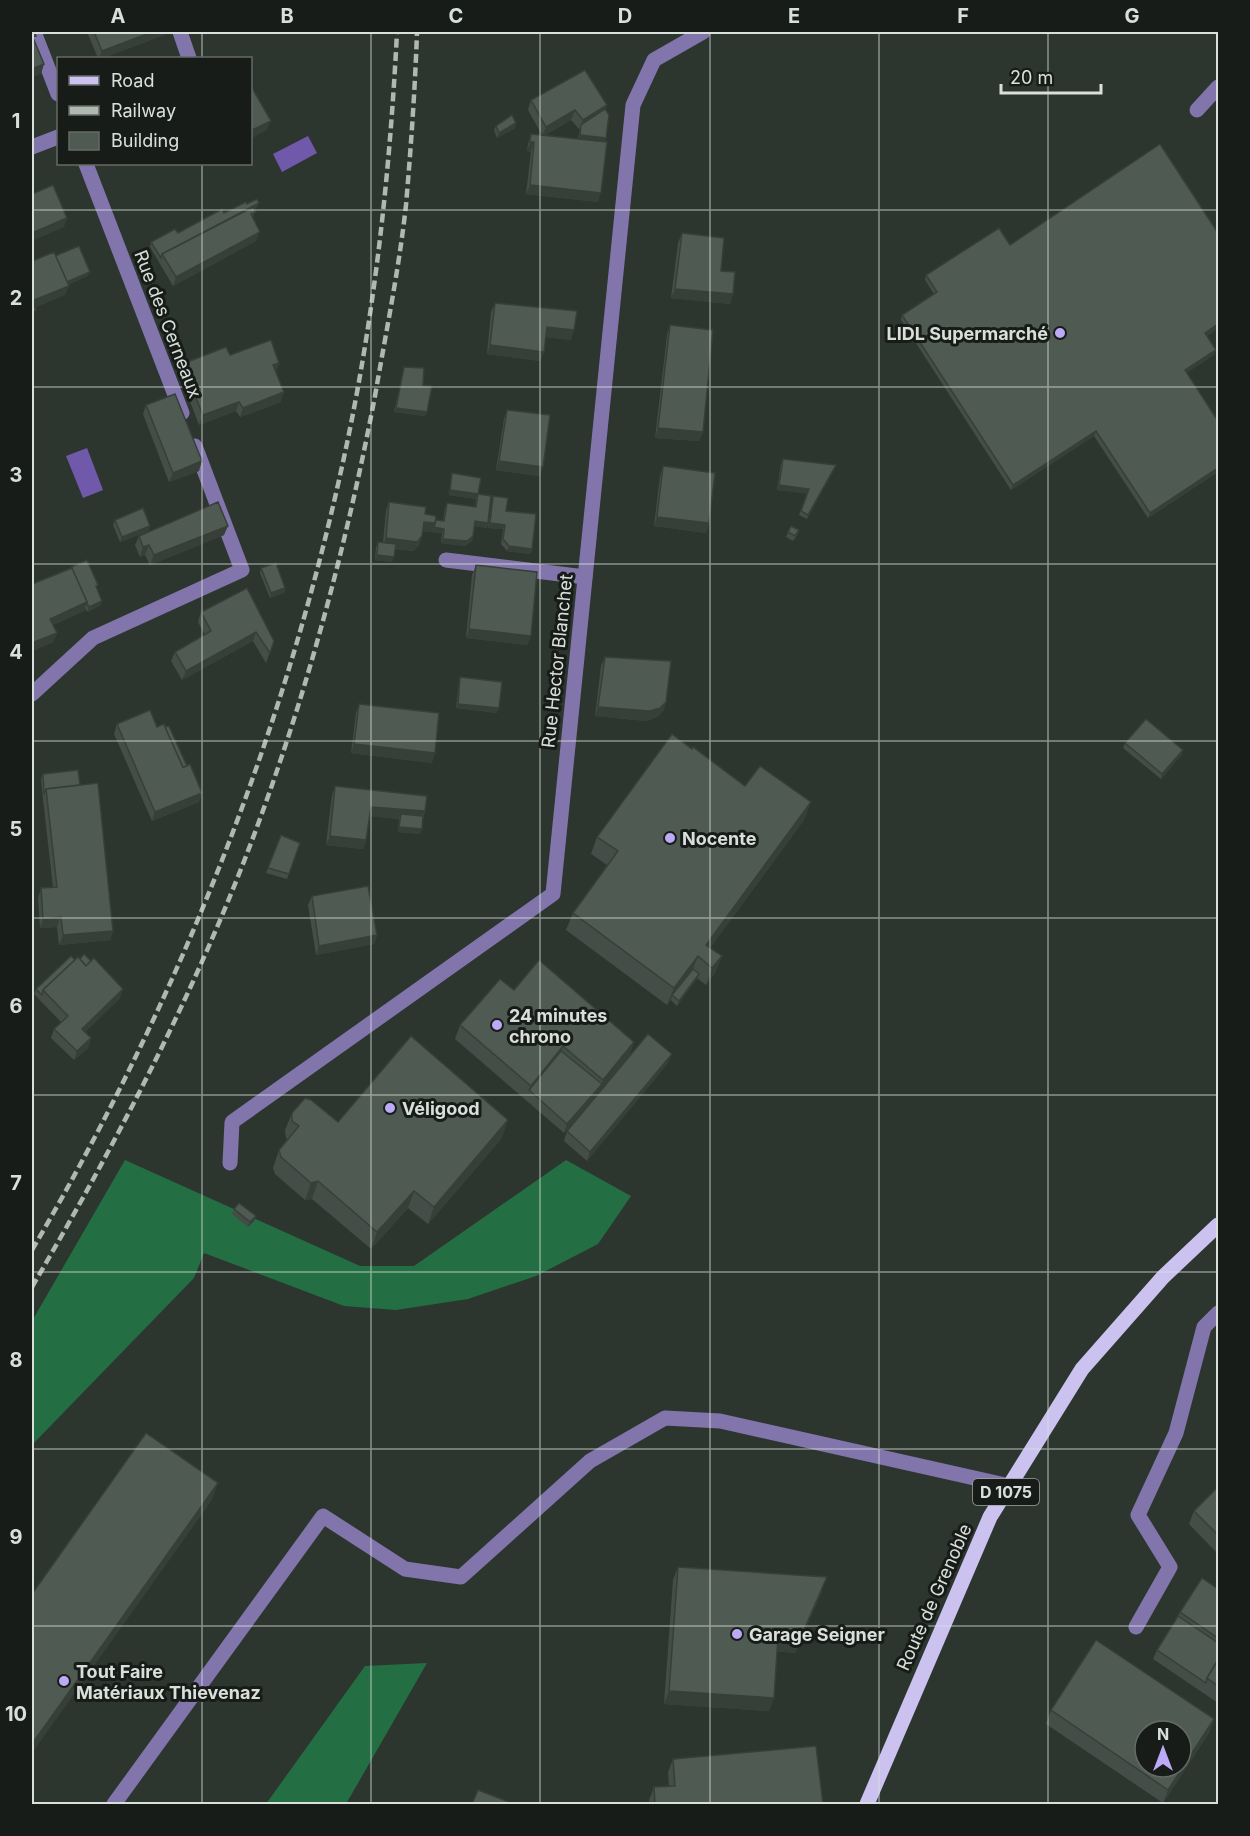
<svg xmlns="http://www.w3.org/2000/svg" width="1250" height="1836" font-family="Inter,sans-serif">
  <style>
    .forest { fill: #246e43 }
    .water { fill: #7059aa }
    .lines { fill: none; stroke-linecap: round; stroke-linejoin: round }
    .minor { stroke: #8275ac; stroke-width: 15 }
    .major { stroke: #ccc2f0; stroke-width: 15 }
    .rail { stroke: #b0b8b2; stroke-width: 4.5; stroke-dasharray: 9 4.5; stroke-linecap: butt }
    .wall { fill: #444d47; fill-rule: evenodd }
    .shaded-wall { fill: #373f39 }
    .building { fill: #4f5a52; stroke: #373f39; stroke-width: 1.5; fill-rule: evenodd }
    .grid { fill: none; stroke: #d9e0db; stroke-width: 1.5; stroke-opacity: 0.55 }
    .poi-dot { fill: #bcaaf6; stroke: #181c19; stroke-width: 2 }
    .labels { text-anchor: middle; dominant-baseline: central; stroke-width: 6; stroke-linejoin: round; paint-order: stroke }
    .shield { fill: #181c19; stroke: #9fa5a1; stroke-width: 1.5 }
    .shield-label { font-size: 16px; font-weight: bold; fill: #d9e0db }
    .street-label { font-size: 18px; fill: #d9e0db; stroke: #181c19 }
    .poi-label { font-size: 18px; font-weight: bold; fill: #d9e0db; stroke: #181c19; text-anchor: start }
    .neatline { fill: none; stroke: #d9e0db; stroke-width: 2 }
    .grid-label { font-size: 20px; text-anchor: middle; font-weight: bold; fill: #d9e0db }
  </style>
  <rect width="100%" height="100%" fill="#2c362f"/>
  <g class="forest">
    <polygon points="125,1160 360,1266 414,1266 566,1160 631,1196 598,1244 536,1276 468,1299 396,1310 344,1306 204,1253 194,1278 32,1445 32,1321"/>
    <polygon points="427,1663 346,1804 266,1804 365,1666"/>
  </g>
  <g class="water">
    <polygon points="308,136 317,153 282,172 273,154"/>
    <polygon points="87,448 103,490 83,498 66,456"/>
  </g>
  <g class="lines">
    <g class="minor">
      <polyline points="34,32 58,94"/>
      <polyline points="180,32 189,58"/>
      <polyline points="1197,110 1218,87"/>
      <polyline points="32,147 58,137"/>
      <polyline points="86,164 182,413"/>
      <polyline points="446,560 585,577"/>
      <polyline points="32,694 93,638 242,570 195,446"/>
      <polyline points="230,1163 232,1122 553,894 633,105 654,60 703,32"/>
      <polyline points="1136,1627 1170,1567 1138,1515 1176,1433 1204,1327 1218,1313"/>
      <polyline points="114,1804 323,1516 405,1569 461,1577 590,1461 665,1418 720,1421 1010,1486"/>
    </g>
    <polyline class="major" points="867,1804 990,1517 1082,1369 1163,1277 1218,1225"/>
    <g class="rail">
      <path d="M32,1250C178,1001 286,732 346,448C375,311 390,171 397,32"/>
      <path d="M32,1287C118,1140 198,987 257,827C309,686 347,542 375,396C386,332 399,269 406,205C411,147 415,89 417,32"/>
    </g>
  </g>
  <g class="wall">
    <polygon points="87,32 165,32 164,35 103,58 98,58"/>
    <path d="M531,100L607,105L605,109V141L598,202L526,194L531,152L527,151L528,144L531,134L542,135L528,110ZM571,120L580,130L578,139L543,136Z"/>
    <polygon points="496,126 515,128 497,138 494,130"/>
    <polygon points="259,203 257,207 254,209 253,219 256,241 173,286 150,247 151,242 178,233 247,204"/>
    <polygon points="682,233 721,271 733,294 730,304 671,298 678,243"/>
    <polygon points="1218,233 1218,328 1207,336 1216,350 1214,355 1186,373 1218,421 1218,472 1148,518 1094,436 1011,490 901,320 902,315 934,294 925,280 926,275 1010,245"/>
    <polygon points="495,303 571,340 546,337 544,352 540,361 487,354 491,312"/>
    <polygon points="670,325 703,432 699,441 655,438 667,335"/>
    <polygon points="230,355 279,363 276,372 281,402 240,417 236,411 199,425 179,373 182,364"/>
    <polygon points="404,367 423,385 427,412 425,416 394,412"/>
    <polygon points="146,405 199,471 169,482 143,414"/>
    <polygon points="507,410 543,467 539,476 496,470 504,419"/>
    <polygon points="783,459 834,470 807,519 799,515 807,493 777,490 781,463"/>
    <polygon points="663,466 709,523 706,533 654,526 660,476"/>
    <polygon points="452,473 478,494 488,523 487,528 475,526 472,541 465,546 441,543 442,533 423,531 419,545 413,551 395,549 392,562 375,560 376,547 378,542 383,542 386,511 389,502 425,514 436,520 443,521 445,508 447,503 475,507 476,499 449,495 451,478"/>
    <polygon points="493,496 506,511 532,549 531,554 507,551 501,544 503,529 488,528 492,501"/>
    <polygon points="115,520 150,526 148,531 120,542 113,525"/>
    <polygon points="799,530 798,534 793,541 786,537 788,532"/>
    <polygon points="224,535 150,565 145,555 140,557 135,545 139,536"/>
    <polygon points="476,565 531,636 527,645 466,638 472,575"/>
    <polygon points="71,567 97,589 101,605 87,612 85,608 84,611 53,625 57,633 53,642 32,651 32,584 70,568"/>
    <polygon points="261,568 285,588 284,593 270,598 260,573"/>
    <polygon points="247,588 274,641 266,663 253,641 182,680 171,661 175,652 205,635 198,622 201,612"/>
    <polygon points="605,657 666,702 663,711 657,717 646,721 595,716 601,666"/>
    <polygon points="460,677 497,713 456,708 459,682"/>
    <polygon points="359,704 432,763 351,753 356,713"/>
    <polygon points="117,724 157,727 199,802 152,821 114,734"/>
    <polygon points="1125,743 1183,750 1181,755 1161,779 1123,748"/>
    <polygon points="43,774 80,785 113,931 110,940 59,945 57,927 40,928 38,898 41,888 53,888 43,799 41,779"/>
    <polygon points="335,786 425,811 420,834 398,832 399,819 370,816 366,840 363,849 326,845 332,795"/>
    <polygon points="745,786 804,820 710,948 722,956 715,973 706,985 697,978 677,1006 671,1000 667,1005 566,930 573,913 607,865 591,854 597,837"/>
    <polygon points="300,843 287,879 266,873 268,868"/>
    <polygon points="312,896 377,935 374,944 316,955 308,905"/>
    <polygon points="75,960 120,998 85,1032 91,1038 88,1048 74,1060 51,1038 54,1029 61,1022 34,994 36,989"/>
    <polygon points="514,990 634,1042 629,1056 564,1133 455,1039 460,1025"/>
    <polygon points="668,1063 587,1161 564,1141 567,1131"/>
    <polygon points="292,1113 338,1122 502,1138 428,1224 408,1208 371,1249 312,1199 305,1200 275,1174 273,1168 279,1150 288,1140 286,1138 285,1130"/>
    <polygon points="234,1209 256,1216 254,1221 248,1227 232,1214"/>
    <polygon points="1218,1487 1218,1554 1189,1524 1194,1511"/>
    <polygon points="678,1567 822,1591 795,1653 777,1651 774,1698 769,1711 664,1704 673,1580"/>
    <polygon points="1218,1589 1218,1703 1153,1659 1157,1650 1178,1616 1180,1612"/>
    <polygon points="1051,1710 1214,1719 1209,1733 1163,1803 1046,1724"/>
    <polygon points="673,1759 823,1804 649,1804 649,1800 654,1787 669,1786 668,1772"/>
  </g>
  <g class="shaded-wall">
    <polygon points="152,32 165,32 164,35 103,58 99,58 102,51"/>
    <polygon points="44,64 41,74 32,77 32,69"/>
    <polygon points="607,105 603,114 581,125 583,120"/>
    <polygon points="575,110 571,120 542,136 546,127"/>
    <polygon points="271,121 267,130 250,139 250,131"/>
    <polygon points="516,123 515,128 497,138 499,133"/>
    <polygon points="580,135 606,138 605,143 578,140"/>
    <polygon points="530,142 534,142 531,152 527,151"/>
    <polygon points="530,185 601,193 598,202 526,194"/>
    <polygon points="259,203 257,207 244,214 246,209"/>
    <polygon points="67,218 64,227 32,241 32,233"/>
    <polygon points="260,232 256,241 173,286 176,277"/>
    <polygon points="90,272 88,276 62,288 64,283"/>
    <polygon points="69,286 65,295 32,309 32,301"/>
    <polygon points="675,289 733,294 730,304 671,298"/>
    <polygon points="36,310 32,319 32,312"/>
    <polygon points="1218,324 1218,328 1203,338 1205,333"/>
    <polygon points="547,327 574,330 571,340 544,337"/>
    <polygon points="490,345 544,352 540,361 487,354"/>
    <polygon points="1216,350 1214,355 1183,375 1185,370"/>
    <polygon points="279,363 276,372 273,365"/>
    <polygon points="284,392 281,402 240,417 243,408"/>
    <polygon points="239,402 236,411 199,425 203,415"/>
    <polygon points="396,408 427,412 425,416 394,412"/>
    <polygon points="658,428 703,432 699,441 655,438"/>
    <polygon points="1096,431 1094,436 1011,490 1013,485"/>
    <polygon points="202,461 199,471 169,482 173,473"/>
    <polygon points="499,461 543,467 539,476 496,470"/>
    <polygon points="836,465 834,470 807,519 808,515"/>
    <polygon points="1218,468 1218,472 1148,518 1150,513"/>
    <polygon points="779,485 809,489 807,494 777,490"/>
    <polygon points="450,490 478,494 476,499 449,495"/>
    <polygon points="657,517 709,523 706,533 654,526"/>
    <polygon points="475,521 488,523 487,528 474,526"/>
    <polygon points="424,522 435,523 432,532 421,531"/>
    <polygon points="490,523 505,525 503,529 488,528"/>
    <polygon points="150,526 148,531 120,542 122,537"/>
    <polygon points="228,526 224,535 150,565 154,555"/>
    <polygon points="434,527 444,529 442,533 432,532"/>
    <polygon points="422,536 419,545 413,551 382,547 386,538"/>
    <polygon points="473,536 472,541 465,546 441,543 443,539"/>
    <polygon points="149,545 145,555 140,557 143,547"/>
    <polygon points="509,546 532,549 531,554 507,551"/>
    <polygon points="377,555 394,557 392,562 375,560"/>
    <polygon points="285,588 284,593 270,598 271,593"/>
    <polygon points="102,601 101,605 87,612 89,607"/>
    <polygon points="87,602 84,611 47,628 50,619"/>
    <polygon points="469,629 531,636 527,645 466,638"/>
    <polygon points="256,632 253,641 182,680 186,671"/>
    <polygon points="57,633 53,642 32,651 32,643"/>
    <polygon points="666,702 663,711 657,717 646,721 595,716 598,707"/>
    <polygon points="458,704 499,708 497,713 456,708"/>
    <polygon points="354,744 435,753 432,763 351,753"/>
    <polygon points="1183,750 1181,755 1161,779 1162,774"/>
    <polygon points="202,793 199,802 152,821 155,812"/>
    <polygon points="811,802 804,820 702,959 706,945"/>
    <polygon points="371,807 425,811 421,820 401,814 399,819 367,816"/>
    <polygon points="399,827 422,829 420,834 398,832"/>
    <polygon points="330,836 366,840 363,849 326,845"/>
    <polygon points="61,917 57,927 40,928 43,919"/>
    <polygon points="113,931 110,940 59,945 63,935"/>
    <polygon points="377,935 374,944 316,955 319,946"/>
    <polygon points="698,956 691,974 672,995 671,1000 667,1005 674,988"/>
    <polygon points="722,956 715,973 706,985 712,968"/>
    <polygon points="699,974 697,979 677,1006 679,1001"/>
    <polygon points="123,989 120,998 79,1038 82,1029"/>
    <polygon points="91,1038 88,1048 74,1060 77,1051"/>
    <polygon points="634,1042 629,1056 598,1094 603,1080"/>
    <polygon points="563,1046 558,1060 529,1090 531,1086"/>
    <polygon points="672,1054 668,1063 587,1161 590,1152"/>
    <polygon points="602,1084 598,1094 564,1133 567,1124"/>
    <polygon points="508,1120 502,1138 428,1224 434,1207"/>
    <polygon points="318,1181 312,1199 305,1200 311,1183"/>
    <polygon points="414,1191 408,1208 371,1249 377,1232"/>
    <polygon points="256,1216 254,1221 248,1227 250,1222"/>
    <polygon points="218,1483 212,1500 32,1753 32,1744"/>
    <polygon points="827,1577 795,1653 773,1651 778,1637"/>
    <polygon points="669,1691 774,1698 769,1711 664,1704"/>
    <polygon points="1214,1719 1209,1733 1163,1803 1168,1790"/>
  </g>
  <g class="building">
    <polygon points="32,32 34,32 36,36 32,37"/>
    <polygon points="94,32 152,32 102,51"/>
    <polygon points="34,40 44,64 32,69 32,41"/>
    <polygon points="585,70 607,105 583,120 575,110 546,127 531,100"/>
    <polygon points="250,86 251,86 271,121 250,131"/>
    <polygon points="605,109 609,115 606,138 580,135 581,125"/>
    <polygon points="512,115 516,123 499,133 496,126"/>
    <polygon points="531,134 607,142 601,193 530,185 534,142 530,142"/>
    <polygon points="1160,144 1218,233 1218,324 1205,333 1216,350 1185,370 1218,421 1218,468 1150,513 1096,431 1013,485 902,315 937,292 926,275 999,228 1010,245"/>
    <polygon points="53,185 67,218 32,233 32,194"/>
    <polygon points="257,199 259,203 162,254 161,258 151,242 175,229 178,233 222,209 224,213 246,202 247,204"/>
    <polygon points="253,207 256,212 251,214 260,232 176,277 162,254"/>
    <polygon points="682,233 724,238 721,271 735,272 733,294 675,289"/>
    <polygon points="79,246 90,272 67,282 55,256"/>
    <polygon points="54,252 69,286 32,301 36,310 32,312 32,261"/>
    <polygon points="495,303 577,311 574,330 547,327 544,352 490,345"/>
    <polygon points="670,325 713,330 703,432 658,428"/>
    <polygon points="271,340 279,363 273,365 284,392 243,408 239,402 203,415 182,364 226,347 230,355"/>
    <polygon points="404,367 424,368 423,385 432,386 427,412 396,408"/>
    <polygon points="175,394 202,461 173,473 146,405"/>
    <polygon points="507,410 550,415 543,467 499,461"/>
    <polygon points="783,459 836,465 808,515 801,511 809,489 779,485"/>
    <polygon points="663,466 715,473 709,523 657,517"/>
    <polygon points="452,473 481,478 478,494 491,496 488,523 475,521 473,536 467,541 443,539 444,529 434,527 436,520 444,521 447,503 476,507 478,494 450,490"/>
    <polygon points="493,496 508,498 506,511 536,514 532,549 509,546 503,539 505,525 490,523"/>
    <polygon points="218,502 228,526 154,555 149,545 143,547 139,536"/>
    <polygon points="389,502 426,507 425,514 436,516 435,523 424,522 422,536 417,542 386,538"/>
    <polygon points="143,508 150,526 122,537 115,520"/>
    <polygon points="791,526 799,530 795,536 788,532"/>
    <polygon points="378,542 396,544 394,557 377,555"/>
    <polygon points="87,560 98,585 96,586 102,601 89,607 86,602 87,602 71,567"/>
    <polygon points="276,563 285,588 271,593 261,568"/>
    <polygon points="476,565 537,572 531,636 469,629"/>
    <polygon points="72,568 87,602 50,619 57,633 32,643 32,584"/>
    <polygon points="247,588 274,641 270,653 256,632 186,671 175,652 211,631 201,612"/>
    <polygon points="605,657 671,661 666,702 660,708 650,711 598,707"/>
    <polygon points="460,677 502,682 499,708 458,704"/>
    <polygon points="359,704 439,713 435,753 354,744"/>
    <polygon points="150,710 157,727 164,724 183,767 190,764 202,793 155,812 117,724"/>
    <polygon points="1146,719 1183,750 1162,774 1125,743"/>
    <polygon points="169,726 187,766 183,767 165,727"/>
    <polygon points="672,734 692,749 693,747 745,786 760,766 811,802 706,945 722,956 712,968 698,956 674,988 573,913 618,851 597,837"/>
    <polygon points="78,770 80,785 46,789 44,794 43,774"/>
    <polygon points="98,783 113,931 63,935 61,917 43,919 41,888 57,887 46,789"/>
    <polygon points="335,786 427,796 425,811 371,807 366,840 330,836"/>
    <polygon points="401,814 423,816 422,829 399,827"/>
    <polygon points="281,835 300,843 289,874 268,868"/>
    <polygon points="368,886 377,935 319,946 312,896"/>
    <polygon points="84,954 91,961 86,966 80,959"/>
    <polygon points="71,956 75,960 43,990 42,995 36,989"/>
    <polygon points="78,957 86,966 94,958 123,989 82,1029 91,1038 77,1051 54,1029 68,1016 43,990"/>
    <polygon points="539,960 634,1042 603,1080 563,1046 531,1086 460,1025 500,979 514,990"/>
    <polygon points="693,969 699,974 679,1001 672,995"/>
    <polygon points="648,1034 672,1054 590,1152 567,1131"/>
    <polygon points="411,1036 508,1120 434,1207 414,1191 377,1232 318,1181 311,1183 281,1157 279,1150 299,1126 292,1121 292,1113 305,1098 311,1100 338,1122"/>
    <polygon points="561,1051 602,1084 567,1124 529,1090"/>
    <polygon points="239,1203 256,1216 250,1222 234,1209"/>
    <polygon points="146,1433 218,1483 32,1744 32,1594"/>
    <polygon points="1218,1487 1218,1535 1194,1511"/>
    <polygon points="678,1567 827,1577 800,1639 778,1637 774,1698 669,1691"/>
    <polygon points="1202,1578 1218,1589 1218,1638 1180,1612"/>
    <polygon points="1178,1616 1218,1643 1218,1660 1207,1678 1206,1683 1157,1650"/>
    <path d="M1096,1640L1214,1719L1168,1790L1051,1710ZM1145,1731H1181V1767H1145Z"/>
    <polygon points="1218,1660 1218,1686 1207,1678"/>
    <polygon points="816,1746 823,1804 655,1804 654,1787 675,1786 673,1759"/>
    <polygon points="478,1790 509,1802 508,1804 472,1804"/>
  </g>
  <path class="grid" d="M202,32V58M371,32V1804M540,32V1804M710,32V1804M879,32V1804M1048,32V1804M202,164V1804M32,210H1218M32,387H1218M32,564H1218M32,741H1218M32,918H1218M32,1095H1218M32,1272H1218M32,1449H1218M32,1626H1218"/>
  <g class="poi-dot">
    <circle cx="1060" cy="333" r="6"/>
    <circle cx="670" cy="838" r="6"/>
    <circle cx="497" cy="1025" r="6"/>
    <circle cx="390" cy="1108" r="6"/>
    <circle cx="737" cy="1634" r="6"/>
    <circle cx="64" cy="1681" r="6"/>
  </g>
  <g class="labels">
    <rect class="shield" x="973" y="1479" width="66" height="26" rx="4.5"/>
    <g class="shield-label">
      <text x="1006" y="1492">D 1075</text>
    </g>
    <g class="street-label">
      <text transform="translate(168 324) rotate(69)">Rue des Cerneaux</text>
      <text transform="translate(557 661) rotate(-84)">Rue Hector Blanchet</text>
      <text transform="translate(934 1597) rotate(-66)">Route de Grenoble</text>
    </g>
    <g class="poi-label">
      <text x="1048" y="333" text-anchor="end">LIDL Supermarché</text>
      <text x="682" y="838">Nocente</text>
      <text x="509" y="1015">24 minutes<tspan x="509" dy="21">chrono</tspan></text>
      <text x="402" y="1108">Véligood</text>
      <text x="749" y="1634">Garage Seigner</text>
      <text x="76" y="1671">Tout Faire<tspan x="76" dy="21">Matériaux Thievenaz</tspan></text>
    </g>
  </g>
  <rect width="1250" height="1836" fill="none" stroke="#181c19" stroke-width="66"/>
  <rect x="57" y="57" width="195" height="108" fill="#181c19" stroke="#656a67" stroke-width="1.5"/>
  <rect x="69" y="76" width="30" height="9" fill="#ccc2f0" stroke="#656a67" stroke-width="1.5"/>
  <text x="111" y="87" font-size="18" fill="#d9e0db">Road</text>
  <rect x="69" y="106" width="30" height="9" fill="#b0b8b2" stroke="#656a67" stroke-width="1.5"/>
  <text x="111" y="117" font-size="18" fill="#d9e0db">Railway</text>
  <rect x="69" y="132" width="30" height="18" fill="#4f5a52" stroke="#656a67" stroke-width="1.5"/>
  <text x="111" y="147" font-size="18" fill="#d9e0db">Building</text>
  <g transform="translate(1163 1749)"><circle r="28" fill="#181c19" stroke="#656a67" stroke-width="1.5"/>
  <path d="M0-4.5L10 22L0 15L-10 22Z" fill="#bcaaf6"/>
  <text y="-9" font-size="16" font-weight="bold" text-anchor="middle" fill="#d9e0db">N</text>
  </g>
  <path d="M1001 84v9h100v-9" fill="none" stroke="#d9e0db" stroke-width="3"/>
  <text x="1010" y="84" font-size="18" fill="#d9e0db" stroke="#181c19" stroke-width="4.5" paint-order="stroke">20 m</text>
  <rect x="33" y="33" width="1184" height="1770" class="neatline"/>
  <g class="grid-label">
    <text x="118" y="23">A</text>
    <text x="287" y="23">B</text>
    <text x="456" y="23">C</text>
    <text x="625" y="23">D</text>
    <text x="794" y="23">E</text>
    <text x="963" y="23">F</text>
    <text x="1132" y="23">G</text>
    <text x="16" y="128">1</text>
    <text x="16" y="305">2</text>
    <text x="16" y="482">3</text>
    <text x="16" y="659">4</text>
    <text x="16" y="836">5</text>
    <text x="16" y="1013">6</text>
    <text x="16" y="1190">7</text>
    <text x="16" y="1367">8</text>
    <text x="16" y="1544">9</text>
    <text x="16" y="1721">10</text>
  </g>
</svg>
